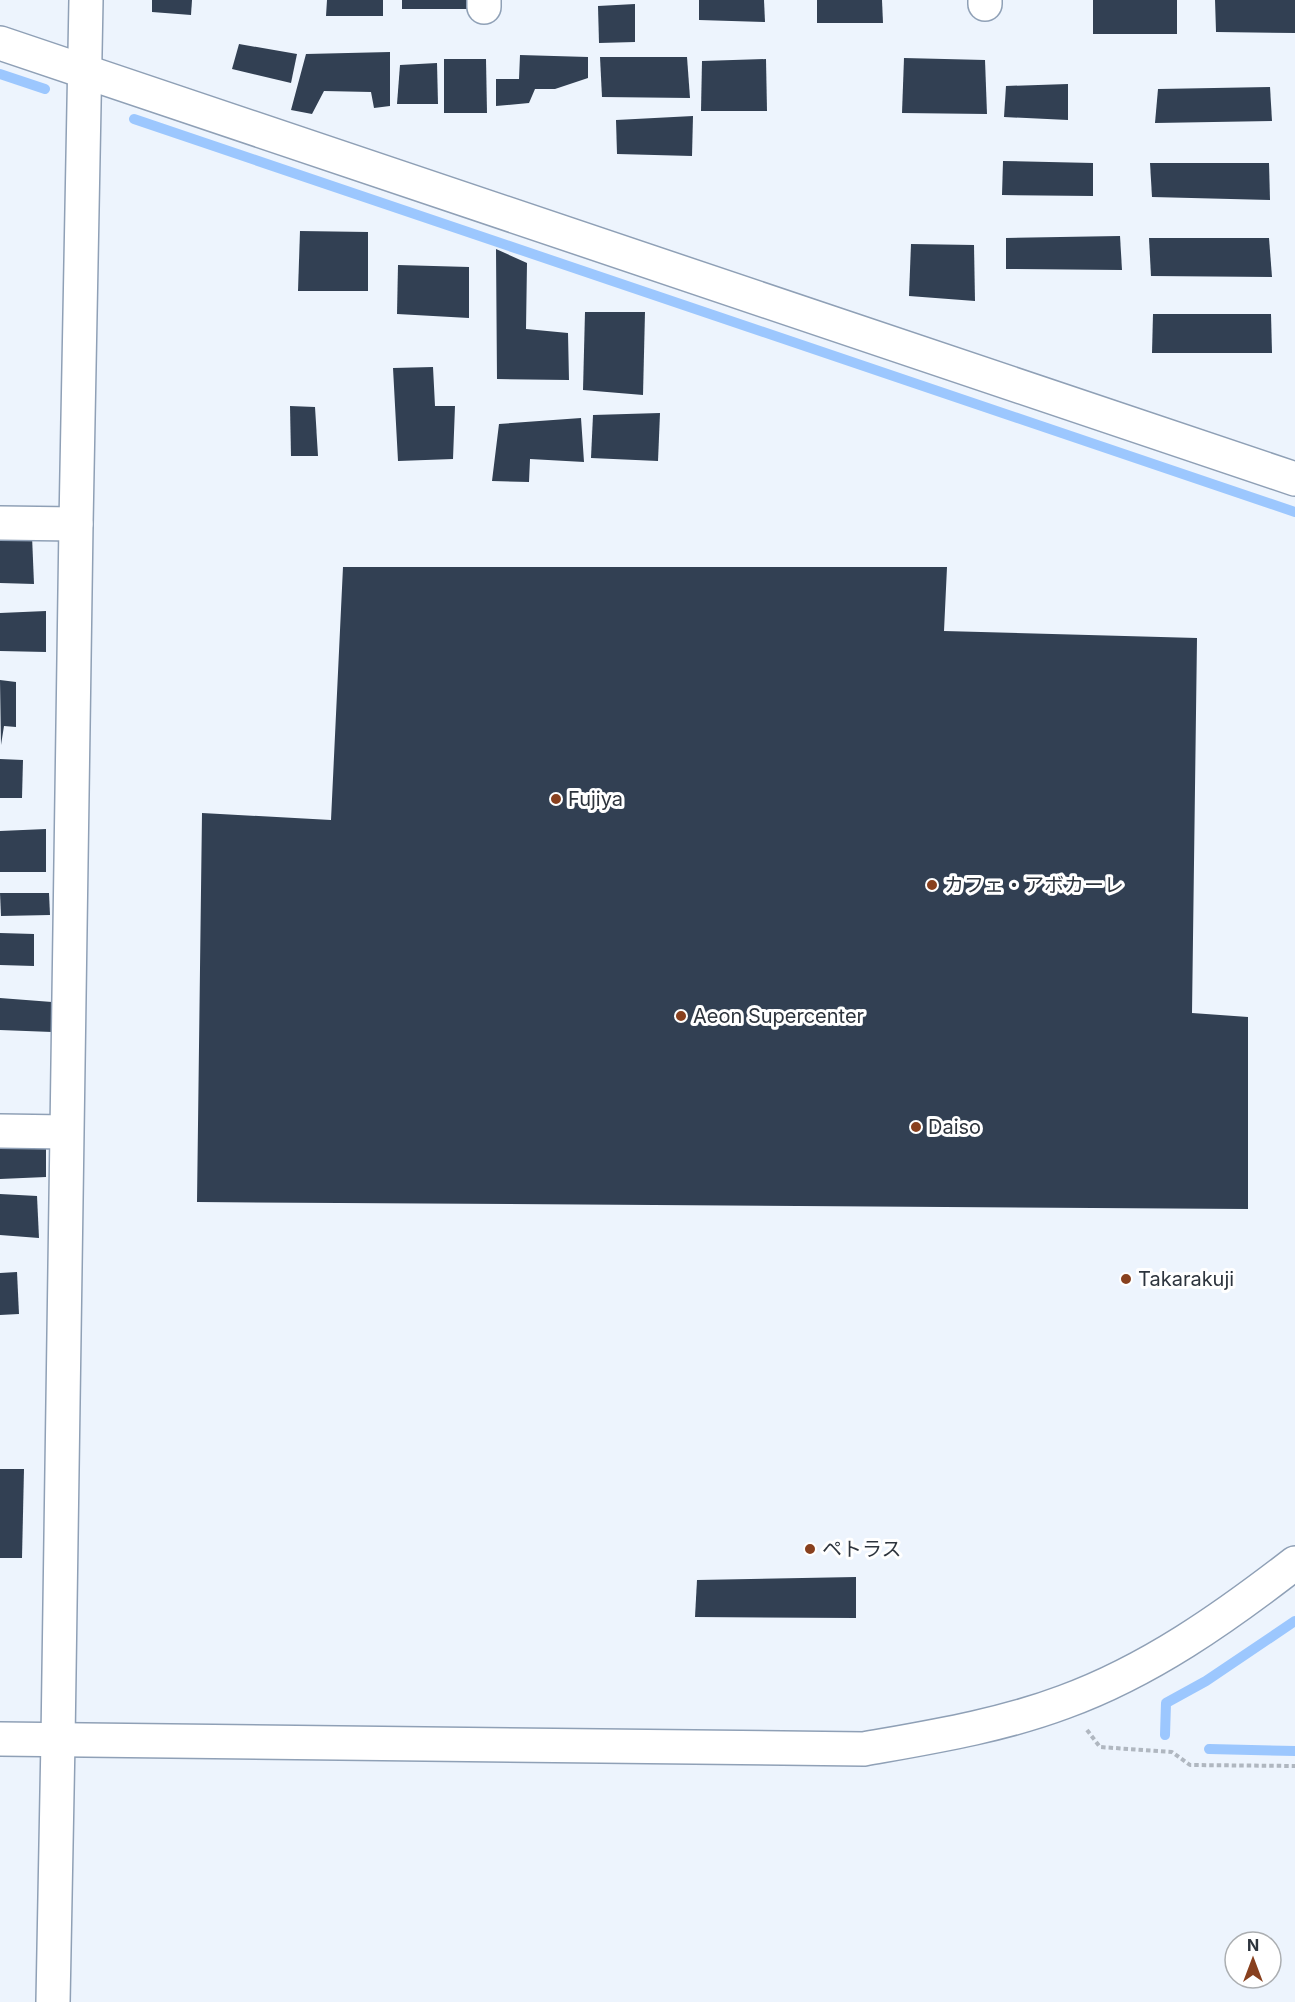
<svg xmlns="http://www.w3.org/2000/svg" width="1295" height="2002" font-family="Inter,'Noto Sans JP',sans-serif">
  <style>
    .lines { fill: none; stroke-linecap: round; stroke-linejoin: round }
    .stream { stroke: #9cc7fe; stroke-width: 10 }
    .building { fill: #324053 }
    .minor-casing { stroke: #8fa0b6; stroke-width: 36 }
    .tertiary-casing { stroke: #8fa0b6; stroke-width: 36 }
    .path { stroke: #b0b7c0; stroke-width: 4; stroke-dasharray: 4.5 3; stroke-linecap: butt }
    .minor { stroke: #fff; stroke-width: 33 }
    .tertiary { stroke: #fff; stroke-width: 33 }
    .poi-dot { fill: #88401e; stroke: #fff; stroke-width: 2 }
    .labels { text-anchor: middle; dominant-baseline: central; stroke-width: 6; stroke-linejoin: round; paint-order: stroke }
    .poi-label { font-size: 20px; fill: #2d343d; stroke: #fff; text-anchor: start }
  </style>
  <rect width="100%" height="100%" fill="#edf4fd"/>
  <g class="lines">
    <g class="stream">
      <polyline points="0,74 45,89"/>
      <polyline points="134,119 1295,512"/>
      <polyline points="1165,1735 1166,1703 1206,1681 1295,1621"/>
      <polyline points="1209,1749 1295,1751"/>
    </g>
  </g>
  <g class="building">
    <polygon points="152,0 192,0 191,15 152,12"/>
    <polygon points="327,0 383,0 383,16 326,16"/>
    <rect x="402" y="0" width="73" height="9"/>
    <polygon points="699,0 764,0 765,22 699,20"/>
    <polygon points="817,0 882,0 883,23 817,23"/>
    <rect x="1093" y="0" width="84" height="34"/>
    <polygon points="1215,0 1295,0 1295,33 1216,32"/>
    <polygon points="635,4 635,42 599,43 598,6"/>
    <polygon points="239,44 297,54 291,83 232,69"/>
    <polygon points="390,52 390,106 374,108 371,92 324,91 312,114 291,110 306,54"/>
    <polygon points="520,55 588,57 588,78 555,89 535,89 529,103 496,106 496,79 519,79"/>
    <polygon points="600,57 687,57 690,98 602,97"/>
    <polygon points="904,58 985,60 987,114 902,113"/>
    <polygon points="444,59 486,59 487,113 444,113"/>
    <polygon points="766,59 767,111 701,111 702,61"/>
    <polygon points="437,63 438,104 397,104 400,65"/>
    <polygon points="1068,84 1068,120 1004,117 1006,86"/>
    <polygon points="1270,87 1272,121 1155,123 1158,89"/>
    <polygon points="693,116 692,156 617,154 616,120"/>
    <polygon points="1003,161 1093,163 1093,196 1002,195"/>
    <polygon points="1150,163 1269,163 1270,200 1152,197"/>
    <polygon points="300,231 368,232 368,291 298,291"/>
    <polygon points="1120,236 1122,270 1006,269 1006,238"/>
    <polygon points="1149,238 1269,238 1272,277 1151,276"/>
    <polygon points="911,244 974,245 975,301 909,296"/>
    <polygon points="496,249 527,263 526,329 568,333 569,380 497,379"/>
    <polygon points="398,265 469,267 469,318 397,314"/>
    <polygon points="585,312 645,312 643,395 583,390"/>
    <polygon points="1153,314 1271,314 1272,353 1152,353"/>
    <polygon points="433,367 435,406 455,406 453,459 398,461 393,368"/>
    <polygon points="290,406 315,407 318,456 291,456"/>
    <polygon points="660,413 658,461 591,458 593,415"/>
    <polygon points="581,418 584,462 530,459 529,482 492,481 499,424"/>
    <polygon points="0,535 32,536 34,584 0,583"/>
    <polygon points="343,567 947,567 944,631 1197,638 1192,1013 1248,1017 1248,1209 197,1202 202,813 331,820"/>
    <polygon points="46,611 46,652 0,651 0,613"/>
    <polygon points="0,680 16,682 16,727 4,726 1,745"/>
    <polygon points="0,759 23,760 22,798 0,798"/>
    <polygon points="46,829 46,872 0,872 0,831"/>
    <polygon points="0,893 49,893 50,915 1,916"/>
    <polygon points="0,933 34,934 34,966 0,965"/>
    <polygon points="0,998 52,1002 52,1032 0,1030"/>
    <polygon points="0,1139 46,1140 46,1177 0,1179"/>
    <polygon points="0,1194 37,1196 39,1238 0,1235"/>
    <polygon points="17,1272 19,1314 0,1315 0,1273"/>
    <polygon points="0,1469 24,1469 22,1558 0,1558"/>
    <polygon points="856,1577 856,1618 695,1617 697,1580"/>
  </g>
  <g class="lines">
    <defs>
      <g id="minor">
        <polyline points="985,4 985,0"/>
        <polyline points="484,7 484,0"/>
        <polyline points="0,523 76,524"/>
        <polyline points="0,1131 66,1132"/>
        <polyline points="53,2002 58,1740"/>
      </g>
      <g id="tertiary">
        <polyline points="0,43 1295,479"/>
        <path d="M0,1739L864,1749C931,1737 1000,1726 1064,1702C1149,1671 1224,1618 1295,1563"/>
        <polyline points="58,1740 76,524 86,0"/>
      </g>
    </defs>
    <use href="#minor" class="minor-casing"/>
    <use href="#tertiary" class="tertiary-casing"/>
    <polyline class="path" points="1087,1730 1100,1747 1172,1752 1190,1765 1295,1766"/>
    <use href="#minor" class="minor"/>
    <use href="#tertiary" class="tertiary"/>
  </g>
  <g class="poi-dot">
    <circle cx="556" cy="799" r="6"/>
    <circle cx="932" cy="885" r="6"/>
    <circle cx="681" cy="1016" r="6"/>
    <circle cx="916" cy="1127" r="6"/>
    <circle cx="1126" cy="1279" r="6"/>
    <circle cx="810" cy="1549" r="6"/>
  </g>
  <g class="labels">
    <g class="poi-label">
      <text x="568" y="799">Fujiya</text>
      <text x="944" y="885">カフェ・アボカーレ</text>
      <text x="693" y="1016">Aeon Supercenter</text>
      <text x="928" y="1127">Daiso</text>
      <text x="1138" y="1279">Takarakuji</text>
      <text x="822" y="1549">ペトラス</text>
    </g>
  </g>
  <g transform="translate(1253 1960)"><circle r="28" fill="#ffffff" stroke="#abaeb1" stroke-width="1.5"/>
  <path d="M0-4.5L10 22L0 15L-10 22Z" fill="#88401e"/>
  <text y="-9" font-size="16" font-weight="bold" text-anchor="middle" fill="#2d343d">N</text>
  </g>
</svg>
